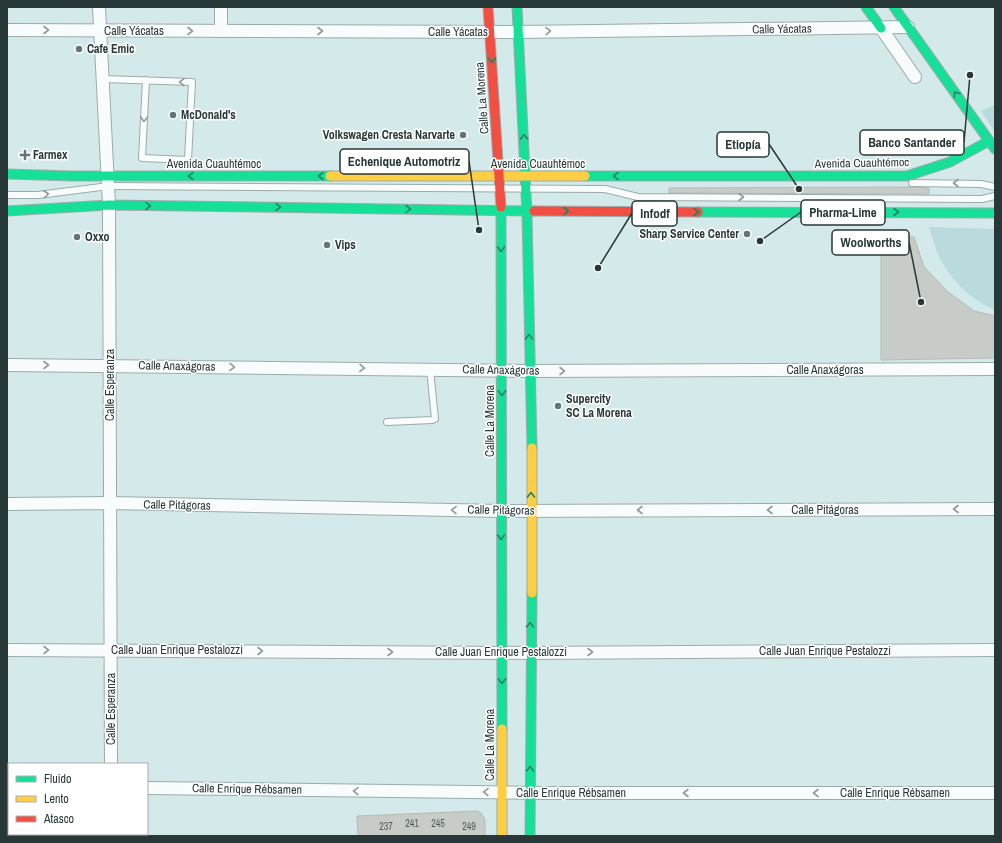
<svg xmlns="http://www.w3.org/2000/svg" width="1002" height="843" font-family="'Archivo Narrow',sans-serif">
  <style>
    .green { fill: #badbdd }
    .building { fill: #c8ccc9; stroke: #b6bab7 }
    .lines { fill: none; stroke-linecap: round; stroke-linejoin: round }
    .lane-casing { stroke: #9babac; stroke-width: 8 }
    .street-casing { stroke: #9babac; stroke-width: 14 }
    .fast-casing { stroke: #9babac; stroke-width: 11 }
    .slow-casing { stroke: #9babac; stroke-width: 11 }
    .jam-casing { stroke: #9babac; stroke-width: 11 }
    .lane { stroke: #f9fcfc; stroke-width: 6 }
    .street { stroke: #f9fcfc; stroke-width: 12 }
    .fast { stroke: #16e098; stroke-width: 9 }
    .slow { stroke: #ffcf43; stroke-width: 9 }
    .jam { stroke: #f24e42; stroke-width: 9 }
    .oneway { stroke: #909a9a }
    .oneway2 { stroke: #208363 }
    .poi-dot { fill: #647576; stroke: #fff; stroke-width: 1.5 }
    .labels { text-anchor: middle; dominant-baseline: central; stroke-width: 3; stroke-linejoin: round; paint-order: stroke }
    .number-label { font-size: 10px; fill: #505c5c }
    .street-label { font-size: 12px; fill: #283738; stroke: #fff }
    .poi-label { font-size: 12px; font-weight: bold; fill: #283738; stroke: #fff; text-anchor: start }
    .leader { fill: none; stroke: #283738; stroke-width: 1.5 }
    .callout-dot { fill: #283738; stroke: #fff; stroke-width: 1.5 }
    .callout { fill: #fff; stroke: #283738; stroke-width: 1.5 }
    .callout-label { font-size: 13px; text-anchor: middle; font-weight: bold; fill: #283738 }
  </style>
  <rect width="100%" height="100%" fill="#d4e9ea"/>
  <g class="green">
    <polygon points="995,105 995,132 981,111"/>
    <path d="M929,227L995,229V310C973,301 952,282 941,260C935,250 933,238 929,227Z"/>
  </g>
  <g class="building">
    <polygon points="669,188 910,187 929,188 929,194 669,193"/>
    <polygon points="881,237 914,237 924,267 948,292 974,311 995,316 995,358 881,360"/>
    <polygon points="477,811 481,813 485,819 485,836 358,836 357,816"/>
  </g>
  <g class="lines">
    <defs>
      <g id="lane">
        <polyline points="104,79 192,82 188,160 142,158 146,80"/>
        <polyline points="912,183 981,184 995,187"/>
        <polyline points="106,186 605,189 638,197 982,199 995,196"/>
        <polyline points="7,195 38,195 109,186"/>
        <polyline points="387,422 432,420 435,419 430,369"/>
      </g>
      <g id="street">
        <polyline points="99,7 109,205 111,764"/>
        <polyline points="221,7 221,31"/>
        <polyline points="881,28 915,77"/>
        <polyline points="7,30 519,32 908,27"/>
        <polyline points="7,365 530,371 995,369"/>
        <polyline points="7,504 110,503 501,511 995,509"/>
        <polyline points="7,650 530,653 995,650"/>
        <polyline points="147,788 546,793 995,793"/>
        <polyline points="7,790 9,790"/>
        <polyline points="111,834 111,836"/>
      </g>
      <g id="fast">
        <polyline points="517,7 527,214 532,448"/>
        <polyline points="866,7 881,28"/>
        <polyline points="894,7 995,149"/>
        <polyline points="7,174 72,176 330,176"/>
        <polyline points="585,176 907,176 950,162 989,141"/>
        <polyline points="501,207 502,729"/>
        <polyline points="7,211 109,205 534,211"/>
        <polyline points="698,212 995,213"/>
        <polyline points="530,836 532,593"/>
      </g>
      <g id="slow">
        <polyline points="330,176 585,176"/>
        <polyline points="532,448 532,593"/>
        <polyline points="502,729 502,836"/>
      </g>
      <g id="jam">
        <polyline points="488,7 501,207"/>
        <polyline points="534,211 698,212"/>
      </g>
    </defs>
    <use href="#lane" class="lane-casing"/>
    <use href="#street" class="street-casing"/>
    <use href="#fast" class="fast-casing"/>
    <use href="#slow" class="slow-casing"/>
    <use href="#jam" class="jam-casing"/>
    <use href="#lane" class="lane"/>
    <use href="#street" class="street"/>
    <use href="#fast" class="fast"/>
    <use href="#slow" class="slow"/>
    <use href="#jam" class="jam"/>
  </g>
  <defs><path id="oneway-chevron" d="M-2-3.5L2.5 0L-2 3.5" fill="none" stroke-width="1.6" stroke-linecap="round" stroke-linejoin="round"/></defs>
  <g class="oneway">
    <use href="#oneway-chevron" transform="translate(46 30)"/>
    <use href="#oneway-chevron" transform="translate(190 31)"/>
    <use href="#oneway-chevron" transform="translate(320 31)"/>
    <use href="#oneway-chevron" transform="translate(548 31) rotate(-1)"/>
    <use href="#oneway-chevron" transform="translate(182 82) rotate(-177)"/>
    <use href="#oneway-chevron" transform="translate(144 119) rotate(93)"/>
    <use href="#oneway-chevron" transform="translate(956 183) rotate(-180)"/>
    <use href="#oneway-chevron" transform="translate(46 194) rotate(-7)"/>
    <use href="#oneway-chevron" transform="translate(741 197)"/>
    <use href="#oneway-chevron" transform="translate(46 365)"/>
    <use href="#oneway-chevron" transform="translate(232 367) rotate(1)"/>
    <use href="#oneway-chevron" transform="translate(362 368) rotate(1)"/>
    <use href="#oneway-chevron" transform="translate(562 371)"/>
    <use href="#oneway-chevron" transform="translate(956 509) rotate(180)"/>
    <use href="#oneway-chevron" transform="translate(454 510) rotate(-179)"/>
    <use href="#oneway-chevron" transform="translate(640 510) rotate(180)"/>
    <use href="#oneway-chevron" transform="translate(770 510) rotate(180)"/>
    <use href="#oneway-chevron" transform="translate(46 650)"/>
    <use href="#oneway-chevron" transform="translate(260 651)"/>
    <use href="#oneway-chevron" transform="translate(390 652)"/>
    <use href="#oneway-chevron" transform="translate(590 652)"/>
    <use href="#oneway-chevron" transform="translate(356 791) rotate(-179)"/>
    <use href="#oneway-chevron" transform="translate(486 792) rotate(-179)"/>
    <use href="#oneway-chevron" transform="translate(686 793) rotate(-180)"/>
    <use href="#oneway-chevron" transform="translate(816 793) rotate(-180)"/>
  </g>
  <g class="oneway2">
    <use href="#oneway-chevron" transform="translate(492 60) rotate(86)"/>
    <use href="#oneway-chevron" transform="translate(956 94) rotate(-126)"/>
    <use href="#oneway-chevron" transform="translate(524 137) rotate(-93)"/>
    <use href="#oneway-chevron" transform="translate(191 176) rotate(180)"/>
    <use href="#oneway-chevron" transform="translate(321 176) rotate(180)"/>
    <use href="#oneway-chevron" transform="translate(616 176) rotate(180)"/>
    <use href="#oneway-chevron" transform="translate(148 206) rotate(1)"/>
    <use href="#oneway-chevron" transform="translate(278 207) rotate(1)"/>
    <use href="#oneway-chevron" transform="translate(408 209) rotate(1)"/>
    <use href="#oneway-chevron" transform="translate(566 211)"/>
    <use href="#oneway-chevron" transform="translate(696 212)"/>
    <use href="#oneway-chevron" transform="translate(896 212)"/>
    <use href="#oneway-chevron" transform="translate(501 249) rotate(90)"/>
    <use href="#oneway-chevron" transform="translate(529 337) rotate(-91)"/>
    <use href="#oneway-chevron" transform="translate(502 393) rotate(90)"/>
    <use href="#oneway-chevron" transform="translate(531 495) rotate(-90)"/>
    <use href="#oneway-chevron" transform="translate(501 537) rotate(90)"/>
    <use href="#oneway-chevron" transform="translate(530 625) rotate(-90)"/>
    <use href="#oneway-chevron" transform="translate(502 681) rotate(90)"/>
    <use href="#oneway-chevron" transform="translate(530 769) rotate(-90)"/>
  </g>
  <g class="poi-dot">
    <circle cx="79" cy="49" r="4"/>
    <circle cx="173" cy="115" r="4"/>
    <circle cx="463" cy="135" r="4"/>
    <path d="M23 149h4v4h4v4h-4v4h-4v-4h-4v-4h4z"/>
    <circle cx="747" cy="234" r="4"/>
    <circle cx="77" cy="237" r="4"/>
    <circle cx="327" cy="245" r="4"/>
    <circle cx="558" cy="406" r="4"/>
  </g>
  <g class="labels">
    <g class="number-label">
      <text x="412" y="823">241</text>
      <text x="438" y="823">245</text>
      <text x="386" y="826">237</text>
      <text x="469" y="826">249</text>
    </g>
    <g class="street-label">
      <text transform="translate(782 29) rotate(-1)">Calle Yácatas</text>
      <text x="134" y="31">Calle Yácatas</text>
      <text x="458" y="32">Calle Yácatas</text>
      <text transform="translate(482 98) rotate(-94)">Calle La Morena</text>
      <text transform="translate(862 163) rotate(-1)">Avenida Cuauhtémoc</text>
      <text x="214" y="164">Avenida Cuauhtémoc</text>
      <text x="538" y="164">Avenida Cuauhtémoc</text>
      <text transform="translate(177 366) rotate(1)">Calle Anaxágoras</text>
      <text transform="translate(501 370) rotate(1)">Calle Anaxágoras</text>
      <text x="825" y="370">Calle Anaxágoras</text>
      <text transform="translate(110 385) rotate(-90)">Calle Esperanza</text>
      <text transform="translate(490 421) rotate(-90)">Calle La Morena</text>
      <text transform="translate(177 505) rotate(1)">Calle Pitágoras</text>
      <text transform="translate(501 510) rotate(1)">Calle Pitágoras</text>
      <text x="825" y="510">Calle Pitágoras</text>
      <text x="177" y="650">Calle Juan Enrique Pestalozzi</text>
      <text x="825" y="651">Calle Juan Enrique Pestalozzi</text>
      <text x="501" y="652">Calle Juan Enrique Pestalozzi</text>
      <text transform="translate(111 709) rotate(-90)">Calle Esperanza</text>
      <text transform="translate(490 745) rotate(-90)">Calle La Morena</text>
      <text transform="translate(247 789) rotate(1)">Calle Enrique Rébsamen</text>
      <text x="571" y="793">Calle Enrique Rébsamen</text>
      <text x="895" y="793">Calle Enrique Rébsamen</text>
    </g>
    <g class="poi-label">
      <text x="87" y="49">Cafe Emic</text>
      <text x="181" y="115">McDonald's</text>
      <text x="455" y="135" text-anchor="end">Volkswagen Cresta Narvarte</text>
      <text x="33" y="155">Farmex</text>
      <text x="739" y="234" text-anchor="end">Sharp Service Center</text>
      <text x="85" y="237">Oxxo</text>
      <text x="335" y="245">Vips</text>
      <text x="566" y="399">Supercity<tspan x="566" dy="14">SC La Morena</tspan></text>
    </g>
  </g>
  <path class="leader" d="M970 75L964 142M799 189L769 144M479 230L469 161M760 241L801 212M598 268L632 213M921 302L909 242"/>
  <g class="callout-dot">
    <circle cx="970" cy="75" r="4"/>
    <circle cx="799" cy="189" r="4"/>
    <circle cx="479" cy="230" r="4"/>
    <circle cx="760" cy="241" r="4"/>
    <circle cx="598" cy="268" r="4"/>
    <circle cx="921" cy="302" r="4"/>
  </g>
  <g class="callout">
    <rect x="860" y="130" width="104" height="25" rx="4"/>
    <rect x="717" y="132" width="52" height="25" rx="4"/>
    <rect x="340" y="149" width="129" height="25" rx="4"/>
    <rect x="801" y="200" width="84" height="25" rx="4"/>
    <rect x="632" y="201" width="45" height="25" rx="4"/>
    <rect x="832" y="230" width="77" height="25" rx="4"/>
  </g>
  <g class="callout-label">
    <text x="912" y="147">Banco Santander</text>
    <text x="743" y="149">Etiopía</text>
    <text x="404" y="166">Echenique Automotriz</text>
    <text x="843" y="217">Pharma-Lime</text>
    <text x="655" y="218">Infodf</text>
    <text x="871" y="247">Woolworths</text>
  </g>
  <rect width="1002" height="843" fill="none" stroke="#283738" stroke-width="16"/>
  <rect x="8" y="763" width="140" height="72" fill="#ffffff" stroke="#a9afaf"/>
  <rect x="16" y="776" width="20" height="6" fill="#16e098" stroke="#a9afaf"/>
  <text x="44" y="783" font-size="12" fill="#283738">Fluido</text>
  <rect x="16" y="796" width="20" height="6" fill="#ffcf43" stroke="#a9afaf"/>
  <text x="44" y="803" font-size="12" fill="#283738">Lento</text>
  <rect x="16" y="816" width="20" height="6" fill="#f24e42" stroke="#a9afaf"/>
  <text x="44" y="823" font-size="12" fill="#283738">Atasco</text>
</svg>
